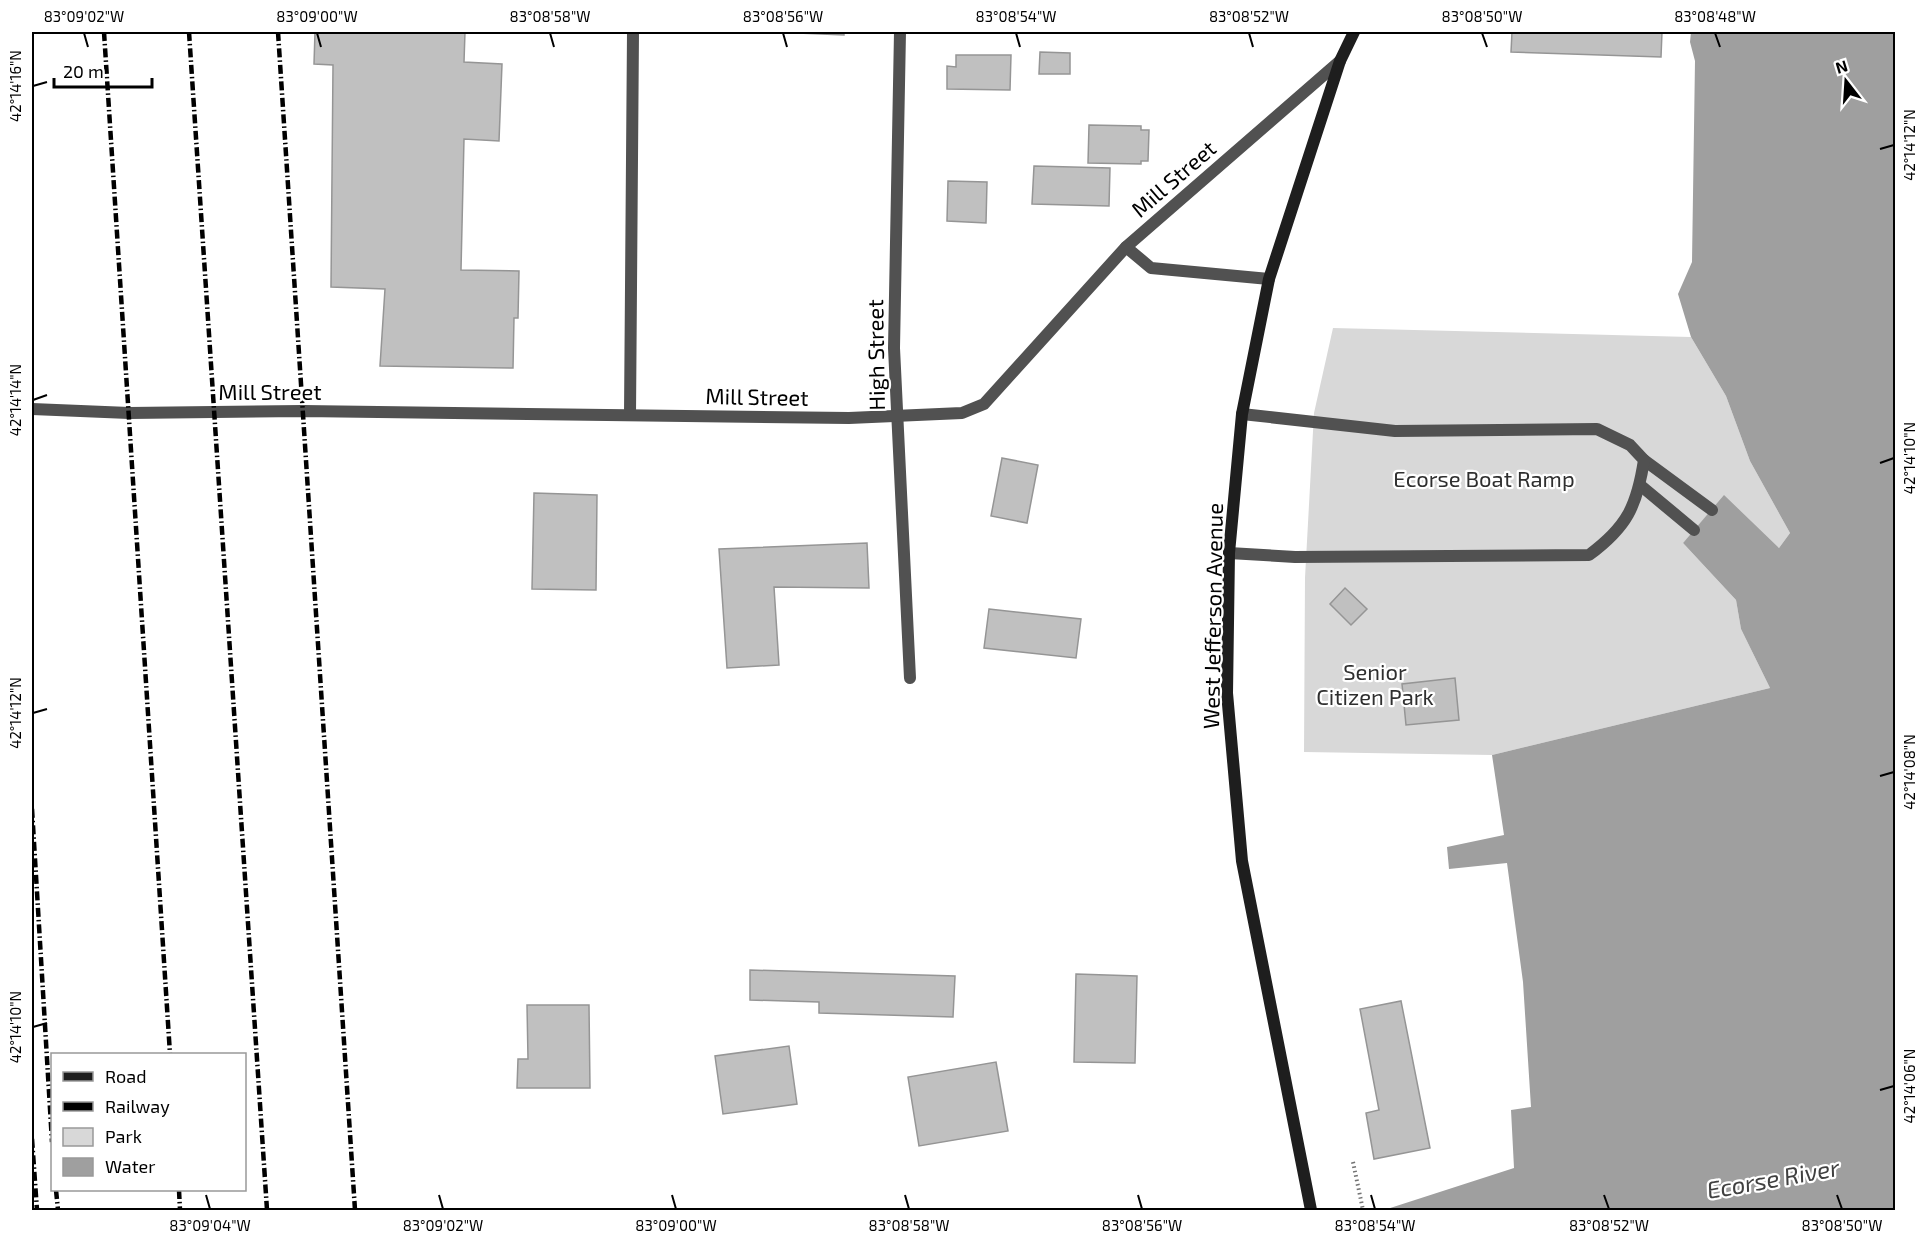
<svg xmlns="http://www.w3.org/2000/svg" width="1927" height="1242" font-family="'Exo 2',sans-serif">
  <style>
    .green { fill: #d8d8d8 }
    .water { fill: #9f9f9f }
    .building { fill: #c0c0c0; stroke: #959595; stroke-width: 1.5 }
    .lines { fill: none; stroke-linecap: round; stroke-linejoin: round }
    .path { stroke: #737373; stroke-width: 4; stroke-dasharray: 1.5 3; stroke-linecap: butt }
    .service { stroke: #515151; stroke-width: 12 }
    .minor { stroke: #515151; stroke-width: 12 }
    .secondary { stroke: #1e1e1e; stroke-width: 12 }
    .rail { stroke: #000; stroke-width: 4.5; stroke-dasharray: 9 3 1.5 3; stroke-linecap: butt }
    .ticks { fill: none; stroke: #000; stroke-width: 2 }
    .labels { text-anchor: middle; dominant-baseline: central; stroke-width: 4.5; stroke-linejoin: round; paint-order: stroke }
    .street-label { font-size: 22px; fill: #000; stroke: #fff }
    .park-label { font-size: 22px; fill: #2f2f2f; stroke: #fff }
    .water-label { font-size: 24px; font-style: italic; fill: #404040; stroke: #fff }
    .neatline { fill: none; stroke: #000; stroke-width: 2 }
    .ticks-label { font-size: 15px; text-anchor: middle; fill: #000 }
  </style>
  <rect width="100%" height="100%" fill="#fff"/>
  <polygon class="green" points="1333,328 1691,337 1726,396 1750,461 1790,533 1779,548 1712,510 1683,543 1736,600 1741,629 1770,688 1492,755 1304,752 1305,578 1314,413"/>
  <polygon class="water" points="1691,32 1895,32 1895,1210 1384,1210 1514,1168 1511,1110 1531,1107 1523,982 1507,863 1449,869 1447,847 1504,835 1492,755 1770,688 1741,629 1736,600 1683,543 1724,495 1779,548 1790,533 1750,461 1726,396 1691,337 1678,294 1692,262 1695,61 1690,42"/>
  <g class="building">
    <polygon points="315,32 465,32 464,62 502,64 499,141 464,139 461,270 519,271 518,318 514,318 513,368 380,366 385,289 331,287 333,65 314,64"/>
    <polygon points="774,32 844,32 844,35"/>
    <polygon points="1512,32 1662,32 1661,57 1511,52"/>
    <polygon points="1040,52 1070,53 1070,74 1039,74"/>
    <polygon points="956,55 1011,55 1010,90 947,89 947,66 956,67"/>
    <polygon points="1089,125 1141,126 1141,130 1149,130 1148,161 1141,161 1141,164 1088,163"/>
    <polygon points="1034,166 1110,168 1109,206 1032,204"/>
    <polygon points="948,181 987,182 986,223 947,221"/>
    <polygon points="1002,458 1038,465 1027,523 991,516"/>
    <polygon points="534,493 597,495 596,590 532,589"/>
    <polygon points="867,543 869,588 774,587 779,665 727,668 719,549"/>
    <polygon points="1345,588 1367,609 1351,625 1330,604"/>
    <polygon points="989,609 1081,619 1076,658 984,648"/>
    <polygon points="1455,678 1459,720 1406,725 1402,684"/>
    <polygon points="750,970 955,976 953,1017 819,1013 819,1002 750,1000"/>
    <polygon points="1076,974 1137,976 1135,1063 1074,1062"/>
    <polygon points="1401,1001 1430,1148 1374,1159 1366,1113 1379,1110 1360,1009"/>
    <polygon points="527,1005 589,1005 590,1088 517,1088 518,1059 528,1059"/>
    <polygon points="789,1046 797,1104 723,1114 715,1056"/>
    <polygon points="996,1062 1008,1131 919,1146 908,1077"/>
  </g>
  <g class="lines">
    <polyline class="path" points="1353,1162 1363,1210"/>
    <g class="service">
      <polyline points="630,415 633,32"/>
      <polyline points="1644,460 1712,510"/>
      <polyline points="1640,485 1694,530"/>
      <path d="M1229,553L1295,557L1589,555C1627,527 1637,506 1644,460L1630,445L1597,429L1395,431L1242,414"/>
    </g>
    <g class="minor">
      <polyline points="900,32 894,348 910,678"/>
      <polyline points="1126,247 1151,268 1269,279"/>
      <polyline points="32,409 129,413 303,411 849,418 962,413 984,404 1126,247 1340,61"/>
    </g>
    <polyline class="secondary" points="1311,1210 1242,861 1227,693 1229,553 1242,414 1269,279 1340,61 1354,32"/>
    <g class="rail">
      <polyline points="104,32 170,1054"/>
      <polyline points="189,32 267,1210"/>
      <polyline points="278,32 355,1210"/>
      <polyline points="32,809 52,1142"/>
      <polyline points="32,1139 37,1210"/>
      <polyline points="56,1190 58,1210"/>
      <polyline points="179,1190 180,1210"/>
    </g>
  </g>
  <path class="ticks" d="M84,33L88,47M317,33L321,47M550,33L554,47M783,33L787,47M1016,33L1020,47M1249,33L1253,47M1482,33L1487,47M1715,33L1720,47M33,86L47,82M1880,149L1894,145M33,400L47,395M1880,463L1894,458M33,713L47,709M1880,776L1894,772M33,1027L47,1023M1880,1090L1894,1086M206,1195L210,1209M439,1195L443,1209M672,1195L676,1209M905,1195L909,1209M1138,1195L1142,1209M1371,1195L1375,1209M1604,1195L1609,1209M1837,1195L1842,1209"/>
  <g class="labels">
    <g class="street-label">
      <text transform="translate(1173 178) rotate(-41)">Mill Street</text>
      <text transform="translate(875 355) rotate(-91)">High Street</text>
      <text x="270" y="391">Mill Street</text>
      <text transform="translate(757 396) rotate(1)">Mill Street</text>
      <text transform="translate(1212 616) rotate(-89)">West Jefferson Avenue</text>
    </g>
    <g class="park-label">
      <text x="1484" y="478">Ecorse Boat Ramp</text>
      <text x="1375" y="671">Senior<tspan x="1375" dy="25">Citizen Park</tspan></text>
    </g>
    <g class="water-label">
      <text transform="translate(1773 1178) rotate(-10)">Ecorse River</text>
    </g>
  </g>
  <rect width="1927" height="1242" fill="none" stroke="#ffffff" stroke-width="66"/>
  <rect x="51" y="1053" width="195" height="138" fill="#ffffff" stroke="#999999" stroke-width="1.5"/>
  <rect x="63" y="1072" width="30" height="9" fill="#1e1e1e" stroke="#999999" stroke-width="1.5"/>
  <text x="105" y="1083" font-size="18" fill="#000000">Road</text>
  <rect x="63" y="1102" width="30" height="9" fill="#000000" stroke="#999999" stroke-width="1.5"/>
  <text x="105" y="1113" font-size="18" fill="#000000">Railway</text>
  <rect x="63" y="1128" width="30" height="18" fill="#d8d8d8" stroke="#999999" stroke-width="1.5"/>
  <text x="105" y="1143" font-size="18" fill="#000000">Park</text>
  <rect x="63" y="1158" width="30" height="18" fill="#9f9f9f" stroke="#999999" stroke-width="1.5"/>
  <text x="105" y="1173" font-size="18" fill="#000000">Water</text>
  <g transform="translate(1846 81) rotate(343)" stroke="#ffffff" stroke-width="4.5" paint-order="stroke">
  <path d="M0-4.5L10 22L0 15L-10 22Z" fill="#000000"/>
  <text y="-9" font-size="16" font-weight="bold" text-anchor="middle" fill="#000000">N</text>
  </g>
  <path d="M54 78v9h98v-9" fill="none" stroke="#000000" stroke-width="3"/>
  <text x="63" y="78" font-size="18" fill="#000000" stroke="#ffffff" stroke-width="4.5" paint-order="stroke">20 m</text>
  <rect x="33" y="33" width="1861" height="1176" class="neatline"/>
  <g class="ticks-label">
    <text x="84" y="22">83°09'02"W</text>
    <text x="317" y="22">83°09'00"W</text>
    <text x="550" y="22">83°08'58"W</text>
    <text x="783" y="22">83°08'56"W</text>
    <text x="1016" y="22">83°08'54"W</text>
    <text x="1249" y="22">83°08'52"W</text>
    <text x="1482" y="22">83°08'50"W</text>
    <text x="1715" y="22">83°08'48"W</text>
    <text transform="translate(16 86) rotate(-90)" y="5">42°14'16"N</text>
    <text transform="translate(1910 145) rotate(-90)" y="5">42°14'12"N</text>
    <text transform="translate(16 400) rotate(-90)" y="5">42°14'14"N</text>
    <text transform="translate(1910 458) rotate(-90)" y="5">42°14'10"N</text>
    <text transform="translate(16 713) rotate(-90)" y="5">42°14'12"N</text>
    <text transform="translate(1910 772) rotate(-90)" y="5">42°14'08"N</text>
    <text transform="translate(16 1027) rotate(-90)" y="5">42°14'10"N</text>
    <text transform="translate(1910 1086) rotate(-90)" y="5">42°14'06"N</text>
    <text x="210" y="1231">83°09'04"W</text>
    <text x="443" y="1231">83°09'02"W</text>
    <text x="676" y="1231">83°09'00"W</text>
    <text x="909" y="1231">83°08'58"W</text>
    <text x="1142" y="1231">83°08'56"W</text>
    <text x="1375" y="1231">83°08'54"W</text>
    <text x="1609" y="1231">83°08'52"W</text>
    <text x="1842" y="1231">83°08'50"W</text>
  </g>
</svg>
